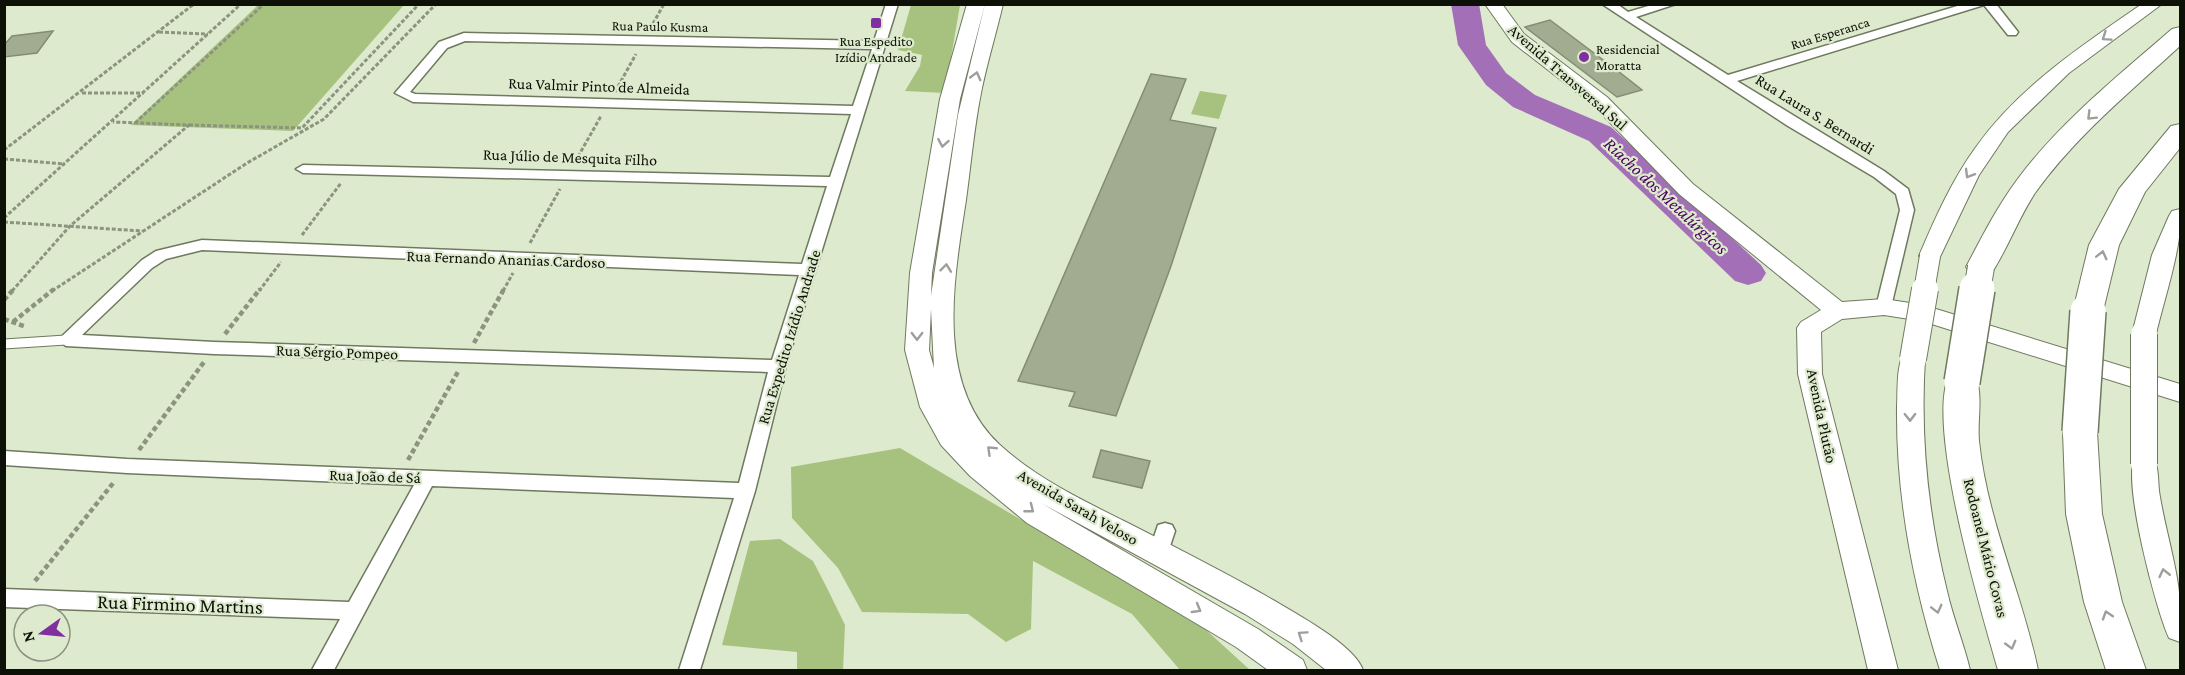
<svg xmlns="http://www.w3.org/2000/svg" width="2185" height="675" font-family="'Crimson Pro',serif">
  <style>
    .green { fill: #a7c17f }
    .lines { fill: none; stroke-linecap: round; stroke-linejoin: round }
    .river { fill: #a370b8; fill-rule: evenodd }
    .building { fill: #a1ac91; stroke: #828e73; stroke-width: 1.5 }
    .service-casing { stroke: #6e795f; stroke-width: 11 }
    .minor-casing { stroke: #6e795f; stroke-width: 3 }
    .secondary-casing { stroke: #6e795f; stroke-width: 2 }
    .motorway-casing { stroke: #6e795f; stroke-width: 2 }
    .path-far1 { stroke: #8b947f; stroke-width: 3; stroke-dasharray: 4 2; stroke-linecap: butt }
    .path { stroke: #8b947f; stroke-width: 4.5; stroke-dasharray: 5 3; stroke-linecap: butt }
    .service { stroke: #fff; stroke-width: 9 }
    .minor { fill: #fff; fill-rule: evenodd }
    .secondary { fill: #fff; fill-rule: evenodd }
    .motorway { fill: #fff; fill-rule: evenodd }
    .secondary-bridge-far1-casing { stroke: #6e795f; stroke-width: 22; stroke-linecap: butt }
    .secondary-bridge-casing { stroke: #6e795f; stroke-width: 28; stroke-linecap: butt }
    .motorway-bridge-far1-casing { stroke: #6e795f; stroke-width: 28; stroke-linecap: butt }
    .motorway-bridge-casing { stroke: #6e795f; stroke-width: 38; stroke-linecap: butt }
    .secondary-bridge-far1 { stroke: #fff; stroke-width: 20 }
    .secondary-bridge { stroke: #fff; stroke-width: 26 }
    .motorway-bridge-far1 { stroke: #fff; stroke-width: 26 }
    .motorway-bridge { stroke: #fff; stroke-width: 35 }
    .oneway { stroke: #9e9f9c }
    .poi-dot { fill: #812f9e; stroke: #ddeacd; stroke-width: 2 }
    .labels { text-anchor: middle; dominant-baseline: central; stroke-width: 4.5; stroke-linejoin: round; paint-order: stroke }
    .far-street-label { font-size: 14px; fill: #0d1007; stroke: #ddeacd }
    .far-poi-label { font-size: 14px; fill: #0d1007; stroke: #ddeacd }
    .street-label { font-size: 16px; fill: #0d1007; stroke: #ddeacd }
    .water-label { font-size: 18px; font-style: italic; fill: #49005e; stroke: #ddeacd }
    .near-street-label { font-size: 20px; fill: #0d1007; stroke: #ddeacd }
  </style>
  <rect width="100%" height="100%" fill="#ddeacd"/>
  <g class="green">
    <polygon points="258,5 404,5 293,131 131,125"/>
    <polygon points="911,5 960,5 945,93 905,91 920,66 922,55 898,50"/>
    <polygon points="1200,91 1227,95 1219,119 1191,114"/>
    <polygon points="900,448 1205,629 1250,670 1180,670 1132,614 1033,561 1031,629 1006,642 968,614 862,612 838,568 792,518 791,467"/>
    <polygon points="780,539 813,561 828,590 845,625 843,670 797,670 797,652 722,645 750,541"/>
  </g>
  <g class="lines">
    <polygon class="river" points="1451,4 1479,4 1486,45 1506,73 1535,95 1611,127 1761,265 1766,273 1761,281 1748,285 1735,281 1589,141 1513,107 1486,85 1458,45"/>
  </g>
  <g class="building">
    <polygon points="1550,20 1618,71 1642,90 1617,97 1525,27"/>
    <polygon points="53,31 37,53 4,57 4,45 12,36"/>
    <polygon points="1151,74 1186,79 1170,120 1216,128 1171,266 1116,416 1069,406 1075,392 1018,381"/>
    <polygon points="1101,450 1150,461 1142,488 1093,477"/>
  </g>
  <g class="lines">
    <defs>
      <polyline id="service" points="4,344 66,340"/>
      <g id="minor">
        <path d="M886,4H898L786,366L755,491L700,670H679L734,498L432,486L334,670H312L340,619L4,607V589L349,602L414,485L127,473L4,465V451L127,459L739,483L768,372L214,354L66,346L58,340L142,260L156,251L202,240L802,264L827,186L303,173L296,169L303,165L830,177L851,114L413,102L395,93L439,42L464,33L874,41ZM465,41L872,49L853,106L415,94L410,92L447,48ZM202,250L799,275L772,360L214,342L82,335L152,268L166,259Z"/>
        <polygon points="1602,4 1617,4 1628,12 1655,4 1676,4 1636,17 1728,75 1964,4 1996,4 2018,32 2016,35 2008,35 1984,5 1737,81 1884,171 1908,189 1914,210 1890,311 1884,313 1876,307 1900,210 1896,194 1874,177 1788,126"/>
        <polygon points="1165,523 1172,525 1175,531 1166,558 1159,560 1152,558 1149,552 1158,525"/>
      </g>
      <g id="secondary">
        <path d="M967,4H985L960,99L932,273L931,296L958,115L985,4H1003C996,34 987,63 981,93C974,128 971,164 966,200C954,279 934,384 1000,445C1037,479 1084,501 1128,523C1175,547 1222,571 1268,597C1293,612 1354,644 1363,670H1326L1293,644L1245,614L1041,503L1258,629L1303,660L1307,670H1268L1236,647L1027,523L970,476L941,445L920,407L905,350L910,273L940,99ZM931,309L934,368L929,350Z"/>
        <polygon points="1485,4 1502,4 1524,34 1607,97 1693,184 1842,302 1884,299 1923,305 2180,384 2180,402 1922,321 1884,315 1842,319 1821,332 1822,374 1898,670 1868,670 1798,374 1797,328 1801,322 1821,310 1679,194 1593,105 1512,42"/>
        <path d="M2142,4H2162L2069,73L2008,132L1979,175L1938,261L1930,263L1922,261L1919,256C1935,218 1952,180 1976,147C2019,87 2081,46 2142,4Z"/>
        <path d="M2180,209C2184,242 2164,299 2156,334L2152,340L2144,342L2136,340L2132,334L2152,255L2169,216L2172,211Z"/>
        <path d="M1913,350L1922,353L1925,359C1920,438 1928,514 1947,591C1953,618 1964,644 1970,670H1940C1913,585 1896,497 1897,407C1898,391 1896,367 1904,353Z"/>
        <path d="M2144,454L2153,457C2160,469 2157,483 2160,497C2169,549 2185,587 2180,642L2169,638C2156,610 2122,481 2135,457Z"/>
      </g>
      <g id="motorway">
        <path d="M2180,27V46C2130,92 2075,137 2035,193C2018,219 2008,248 1991,274L1981,277L1971,274L1966,267C1982,237 1997,207 2017,180C2060,122 2118,76 2172,29Z"/>
        <polygon points="2180,124 2180,148 2145,192 2119,245 2103,311 2099,319 2088,322 2077,319 2073,311 2089,245 2119,189 2171,126"/>
        <path d="M1962,370L1974,374C1984,392 1977,419 1979,441C1987,520 2022,593 2038,670H1998C1982,614 1924,421 1950,374Z"/>
        <polygon points="2080,419 2092,423 2097,432 2102,514 2122,602 2146,670 2106,670 2084,602 2066,514 2063,432 2068,423"/>
      </g>
    </defs>
    <use href="#service" class="service-casing"/>
    <use href="#minor" class="minor-casing"/>
    <use href="#secondary" class="secondary-casing"/>
    <use href="#motorway" class="motorway-casing"/>
    <g class="path-far1">
      <polyline points="650,29 664,4"/>
      <polyline points="159,32 208,34"/>
      <polyline points="615,92 636,54"/>
      <polyline points="82,93 144,93"/>
      <polyline points="135,123 264,4"/>
      <polyline points="189,125 302,128 419,4"/>
      <polyline points="4,150 194,4"/>
      <polyline points="4,159 65,164"/>
      <polyline points="575,162 601,116"/>
      <polyline points="4,218 241,4"/>
      <polyline points="4,222 142,231"/>
      <polyline points="302,235 341,183"/>
      <polyline points="530,243 560,189"/>
      <polyline points="12,291 70,226 189,125 113,122"/>
      <polyline points="52,291 247,163 324,119 436,4"/>
      <polyline points="259,291 281,262"/>
      <polyline points="503,291 513,273"/>
    </g>
    <g class="path">
      <polyline points="4,300 14,289"/>
      <polyline points="4,319 26,327"/>
      <polyline points="13,322 54,289"/>
      <polyline points="225,334 260,289"/>
      <polyline points="474,343 504,289"/>
      <polyline points="139,450 204,362"/>
      <polyline points="408,460 459,370"/>
      <polyline points="35,581 114,482"/>
    </g>
    <use href="#service" class="service"/>
    <use href="#minor" class="minor"/>
    <use href="#secondary" class="secondary"/>
    <use href="#motorway" class="motorway"/>
    <defs>
      <polyline id="secondary-bridge-far1" points="1924,291 1930,256"/>
      <g id="secondary-bridge">
        <polyline points="2144,334 2144,464"/>
        <polyline points="1913,359 1925,289"/>
      </g>
      <polyline id="motorway-bridge-far1" points="1977,291 1981,267"/>
      <g id="motorway-bridge">
        <polyline points="1962,382 1977,289"/>
        <polyline points="2080,432 2088,311"/>
      </g>
    </defs>
    <use href="#secondary-bridge-far1" class="secondary-bridge-far1-casing"/>
    <use href="#secondary-bridge" class="secondary-bridge-casing"/>
    <use href="#motorway-bridge-far1" class="motorway-bridge-far1-casing"/>
    <use href="#motorway-bridge" class="motorway-bridge-casing"/>
    <use href="#secondary-bridge-far1" class="secondary-bridge-far1"/>
    <use href="#secondary-bridge" class="secondary-bridge"/>
    <use href="#motorway-bridge-far1" class="motorway-bridge-far1"/>
    <use href="#motorway-bridge" class="motorway-bridge"/>
  </g>
  <defs><path id="oneway-chevron" d="M-2-3.5L2.5 0L-2 3.5" fill="none" stroke-width="1.6" stroke-linecap="round" stroke-linejoin="round" transform="scale(1.5)"/></defs>
  <g class="oneway">
    <use href="#oneway-chevron" transform="translate(2106 37) rotate(146)"/>
    <use href="#oneway-chevron" transform="translate(976 76) rotate(-75)"/>
    <use href="#oneway-chevron" transform="translate(2091 116) rotate(135)"/>
    <use href="#oneway-chevron" transform="translate(943 143) rotate(100)"/>
    <use href="#oneway-chevron" transform="translate(1969 174) rotate(121)"/>
    <use href="#oneway-chevron" transform="translate(2102 255) rotate(-76)"/>
    <use href="#oneway-chevron" transform="translate(946 268) rotate(-83)"/>
    <use href="#oneway-chevron" transform="translate(917 336) rotate(90)"/>
    <use href="#oneway-chevron" transform="translate(1910 417) rotate(89)"/>
    <use href="#oneway-chevron" transform="translate(991 450) rotate(-136)"/>
    <use href="#oneway-chevron" transform="translate(1030 509) rotate(38)"/>
    <use href="#oneway-chevron" transform="translate(2164 573) rotate(-103)"/>
    <use href="#oneway-chevron" transform="translate(1197 609) rotate(30)"/>
    <use href="#oneway-chevron" transform="translate(1937 609) rotate(76)"/>
    <use href="#oneway-chevron" transform="translate(2107 615) rotate(-108)"/>
    <use href="#oneway-chevron" transform="translate(1302 635) rotate(-146)"/>
    <use href="#oneway-chevron" transform="translate(2011 645) rotate(75)"/>
  </g>
  <g class="poi-dot">
    <rect x="870" y="17" width="12" height="12" rx="3"/>
    <circle cx="1584" cy="57" r="6"/>
  </g>
  <g class="labels">
    <g class="far-street-label">
      <text transform="translate(660 26) rotate(1)">Rua Paulo Kusma</text>
      <text transform="translate(1830 33) rotate(-17)">Rua Esperanca</text>
    </g>
    <g class="far-poi-label">
      <text x="876" y="41">Rua Espedito<tspan x="876" dy="16">Izídio Andrade</tspan></text>
      <text x="1596" y="49" text-anchor="start">Residencial<tspan x="1596" dy="16">Moratta</tspan></text>
    </g>
    <g class="street-label">
      <text transform="translate(1568 77) rotate(41)">Avenida Transversal Sul</text>
      <text transform="translate(599 86) rotate(2)">Rua Valmir Pinto de Almeida</text>
      <text transform="translate(1815 114) rotate(32)">Rua Laura S. Bernardi</text>
      <text transform="translate(570 157) rotate(2)">Rua Júlio de Mesquita Filho</text>
      <text transform="translate(506 259) rotate(2)">Rua Fernando Ananias Cardoso</text>
      <text transform="translate(789 337) rotate(-73)">Rua Expedito Izídio Andrade</text>
      <text transform="translate(337 352) rotate(2)">Rua Sérgio Pompeo</text>
      <text transform="translate(1822 416) rotate(78)">Avenida Plutão</text>
      <text transform="translate(375 476) rotate(2)">Rua João de Sá</text>
      <text transform="translate(1078 507) rotate(30)">Avenida Sarah Veloso</text>
      <text transform="translate(1986 548) rotate(76)">Rodoanel Mário Covas</text>
    </g>
    <g class="water-label">
      <text transform="translate(1666 196) rotate(43)">Riacho dos Metalúrgicos</text>
    </g>
    <g class="near-street-label">
      <text transform="translate(180 604) rotate(2)">Rua Firmino Martins</text>
    </g>
  </g>
  <rect width="2185" height="675" fill="none" stroke="#0d1007" stroke-width="12"/>
  <g transform="translate(42 633) rotate(255)"><circle r="28" fill="#ddeacd" stroke="#8a937e" stroke-width="1.5"/>
  <path d="M0-4.5L10 22L0 15L-10 22Z" fill="#812f9e"/>
  <text y="-9" font-size="16" font-weight="bold" text-anchor="middle" fill="#0d1007">N</text>
  </g>
</svg>
